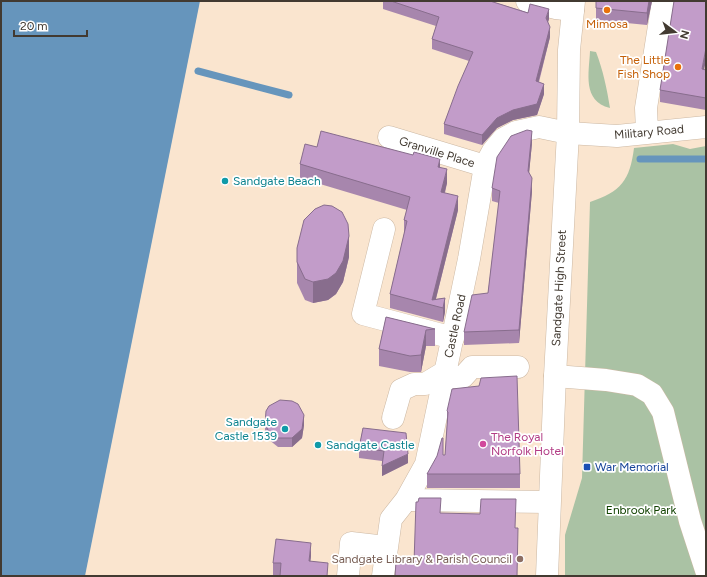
<svg xmlns="http://www.w3.org/2000/svg" width="707" height="577" font-family="Figtree,sans-serif">
  <style>
    .green { fill: #aac2a4 }
    .water { fill: #6695bc }
    .lines { fill: none; stroke-linecap: round; stroke-linejoin: round }
    .stream { stroke: #6695bc; stroke-width: 7 }
    .minor-casing { stroke: #ccb8a3; stroke-width: 23 }
    .major-casing { stroke: #ccb8a3; stroke-width: 23 }
    .highway-casing { stroke: #ccb8a3; stroke-width: 23 }
    .minor { stroke: #fff; stroke-width: 22 }
    .major { stroke: #fff; stroke-width: 22 }
    .highway { stroke: #fff; stroke-width: 22 }
    .wall { fill: #a786ad }
    .shaded-wall { fill: #886d8d }
    .building { fill: #c29cc9; stroke: #886d8d }
    .food-dot { fill: #e8710a; stroke: #fff; stroke-width: 1.5 }
    .culture-dot { fill: #0f9aa8; stroke: #fff; stroke-width: 1.5 }
    .hotel-dot { fill: #d1479c; stroke: #fff; stroke-width: 1.5 }
    .transit-dot { fill: #1a4fb4; stroke: #fff; stroke-width: 1.5 }
    .education-dot { fill: #8d6e63; stroke: #fff; stroke-width: 1.5 }
    .labels { text-anchor: middle; dominant-baseline: central; stroke-width: 3.5; stroke-linejoin: round; paint-order: stroke }
    .food-label { font-size: 12px; fill: #c56008; stroke: #fff }
    .street-label { font-size: 12px; fill: #423a31; stroke: #fff }
    .culture-label { font-size: 12px; fill: #0d838f; stroke: #fff; text-anchor: start }
    .hotel-label { font-size: 12px; fill: #b23c85; stroke: #fff; text-anchor: start }
    .transit-label { font-size: 12px; fill: #164399; stroke: #fff; text-anchor: start }
    .park-label { font-size: 12px; fill: #114200; stroke: #fff }
    .education-label { font-size: 12px; fill: #785e54; stroke: #fff; text-anchor: end }
  </style>
  <rect width="100%" height="100%" fill="#fae5cf"/>
  <g class="green">
    <path d="M590,51L596,52C603,70 607,89 610,108C582,101 589,73 590,51Z"/>
    <path d="M673,144L690,149L706,146V576H565V535L582,478L590,202C621,192 630,180 634,148Z"/>
  </g>
  <polygon class="water" points="1,1 200,1 85,576 1,576"/>
  <g class="lines">
    <g class="stream">
      <polyline points="198,71 289,95"/>
      <polyline points="640,159 706,159"/>
    </g>
    <defs>
      <g id="minor">
        <polyline points="527,1 556,8 573,10"/>
        <polyline points="647,132 646,108 663,1"/>
        <polyline points="389,137 485,166"/>
        <polyline points="384,229 363,314 453,338"/>
        <polyline points="555,376 606,380 637,385 652,394 663,412 690,521 706,570"/>
        <polyline points="444,377 463,377 472,367 518,367"/>
        <polyline points="393,418 401,390 414,384 425,384 445,372"/>
        <polyline points="411,500 549,502"/>
        <polyline points="348,576 351,543 386,547"/>
        <polyline points="383,576 391,519 406,500 426,464 469,259 485,166 493,151 503,139 516,132 539,127 568,133"/>
      </g>
      <polyline id="major" points="568,133 617,136 706,127"/>
      <polyline id="highway" points="547,576 555,376 568,133 569,50 574,1"/>
    </defs>
    <use href="#minor" class="minor-casing"/>
    <use href="#major" class="major-casing"/>
    <use href="#highway" class="highway-casing"/>
    <use href="#minor" class="minor"/>
    <use href="#major" class="major"/>
    <use href="#highway" class="highway"/>
  </g>
  <g class="wall">
    <polygon points="383,1 490,1 549,19 548,22 550,37 539,82 544,94 537,115 513,120 497,128 482,145 444,134 444,124 469,61 432,49 432,39 436,26 383,9"/>
    <polygon points="652,1 647,25 596,20 596,8"/>
    <polygon points="704,70 706,70 706,110 660,102 660,90"/>
    <polygon points="532,143 529,173 532,191 519,343 464,345 464,332 488,293 499,203 492,201 492,188"/>
    <polygon points="317,147 440,167 447,183 445,193 458,210 436,299 445,298 445,312 443,322 390,308 390,294 404,234 404,220 407,210 300,178 300,164"/>
    <polygon points="297,248 349,257 343,282 336,294 328,300 313,303 305,300 297,283"/>
    <polygon points="386,317 435,329 435,346 426,346 421,372 410,372 379,366 379,349"/>
    <polygon points="447,411 520,474 520,488 427,488 427,474 443,455 445,455 447,425"/>
    <polygon points="265,424 304,425 302,438 292,447 278,447 268,439 265,433"/>
    <polygon points="363,428 408,463 382,476 382,461 359,458 359,448"/>
    <polygon points="311,556 310,561 328,576 273,576 273,563"/>
  </g>
  <g class="shaded-wall">
    <polygon points="649,1 652,1 647,25 647,13"/>
    <polygon points="549,9 549,19 546,28 546,18"/>
    <polygon points="550,27 550,37 536,91 536,81"/>
    <polygon points="706,48 706,60 702,81 702,69"/>
    <polygon points="544,84 544,94 537,115 513,120 497,128 482,145 482,135 497,118"/>
    <polygon points="532,131 532,143 528,184 528,171"/>
    <polygon points="440,159 440,173 438,167"/>
    <polygon points="447,169 447,183 441,206 441,192"/>
    <polygon points="532,178 532,191 519,343 519,330"/>
    <polygon points="458,196 458,210 434,306 432,300"/>
    <polygon points="349,236 349,257 343,282 336,294 328,300 313,303 313,282"/>
    <polygon points="445,298 445,312 443,322 443,308"/>
    <polygon points="426,330 426,346 421,372 421,355"/>
    <polygon points="304,415 304,425 302,438 292,447 292,438"/>
    <polygon points="408,454 408,463 382,476 382,466"/>
    <polygon points="311,543 311,556 309,575 309,561"/>
  </g>
  <g class="building">
    <polygon points="391,1 490,1 528,13 530,4 549,9 546,18 550,27 536,81 544,84 537,104 513,110 497,118 482,135 444,124 458,86 473,52 432,39 439,17"/>
    <polygon points="596,1 649,1 647,13 596,8"/>
    <polygon points="674,1 706,1 706,48 702,69 706,70 706,98 660,90"/>
    <polygon points="527,130 532,131 528,171 532,178 519,330 464,332 472,295 488,293 500,191 492,188 497,157 511,136"/>
    <polygon points="321,131 413,155 414,152 440,159 438,167 447,169 441,192 458,196 432,300 445,298 443,308 390,294 407,221 404,220 410,197 300,164 305,144 317,147"/>
    <polygon points="324,205 332,206 342,212 348,224 349,236 343,261 336,273 328,279 313,282 305,279 297,262 297,248 304,220 315,209"/>
    <polygon points="386,317 435,329 426,330 421,355 410,356 379,349"/>
    <polygon points="517,376 520,474 427,474 437,456 442,438 443,438 443,455 445,455 448,412 447,411 452,389 479,386 481,378"/>
    <polygon points="280,400 292,401 298,404 304,415 302,429 292,438 278,438 268,430 265,424 266,411 269,406"/>
    <polygon points="363,428 406,433 408,454 382,466 384,451 359,448"/>
    <polygon points="419,498 441,498 440,513 480,514 481,499 516,499 515,528 518,528 517,576 395,576 396,562 414,563 416,502 418,502"/>
    <polygon points="276,539 311,543 309,561 328,563 327,576 280,576 281,563 273,563"/>
  </g>
  <g class="food-dot">
    <circle cx="607" cy="10" r="4"/>
    <circle cx="678" cy="67" r="4"/>
  </g>
  <g class="culture-dot">
    <circle cx="225" cy="181" r="4"/>
    <circle cx="285" cy="429" r="4"/>
    <circle cx="318" cy="445" r="4"/>
  </g>
  <circle class="hotel-dot" cx="483" cy="444" r="4"/>
  <rect class="transit-dot" x="583" y="463" width="8" height="8" rx="2"/>
  <circle class="education-dot" cx="520" cy="559" r="4"/>
  <g class="labels">
    <g class="food-label">
      <text x="607" y="24">Mimosa</text>
      <text x="670" y="60" text-anchor="end">The Little<tspan x="670" dy="14">Fish Shop</tspan></text>
    </g>
    <g class="street-label">
      <text transform="translate(649 132) rotate(-5)">Military Road</text>
      <text transform="translate(437 152) rotate(17)">Granville Place</text>
      <text transform="translate(559 288) rotate(-87)">Sandgate High Street</text>
      <text transform="translate(455 326) rotate(-78)">Castle Road</text>
    </g>
    <g class="culture-label">
      <text x="233" y="181">Sandgate Beach</text>
      <text x="277" y="422" text-anchor="end">Sandgate<tspan x="277" dy="14">Castle 1539</tspan></text>
      <text x="326" y="445">Sandgate Castle</text>
    </g>
    <g class="hotel-label">
      <text x="491" y="437">The Royal<tspan x="491" dy="14">Norfolk Hotel</tspan></text>
    </g>
    <g class="transit-label">
      <text x="595" y="467">War Memorial</text>
    </g>
    <g class="park-label">
      <text x="641" y="510">Enbrook Park</text>
    </g>
    <g class="education-label">
      <text x="512" y="559">Sandgate Library &amp; Parish Council</text>
    </g>
  </g>
  <rect width="707" height="577" fill="none" stroke="#423a31" stroke-width="4"/>
  <g transform="translate(675 32) rotate(105)" stroke="#ffffff" stroke-width="3" paint-order="stroke">
  <path d="M0-3L7 15L0 10L-7 15Z" fill="#423a31"/>
  <text y="-6" font-size="11" font-weight="bold" text-anchor="middle" fill="#423a31">N</text>
  </g>
  <path d="M14 30v6h73v-6" fill="none" stroke="#423a31" stroke-width="2"/>
  <text x="20" y="30" font-size="12" fill="#423a31" stroke="#ffffff" stroke-width="3" paint-order="stroke">20 m</text>
</svg>
